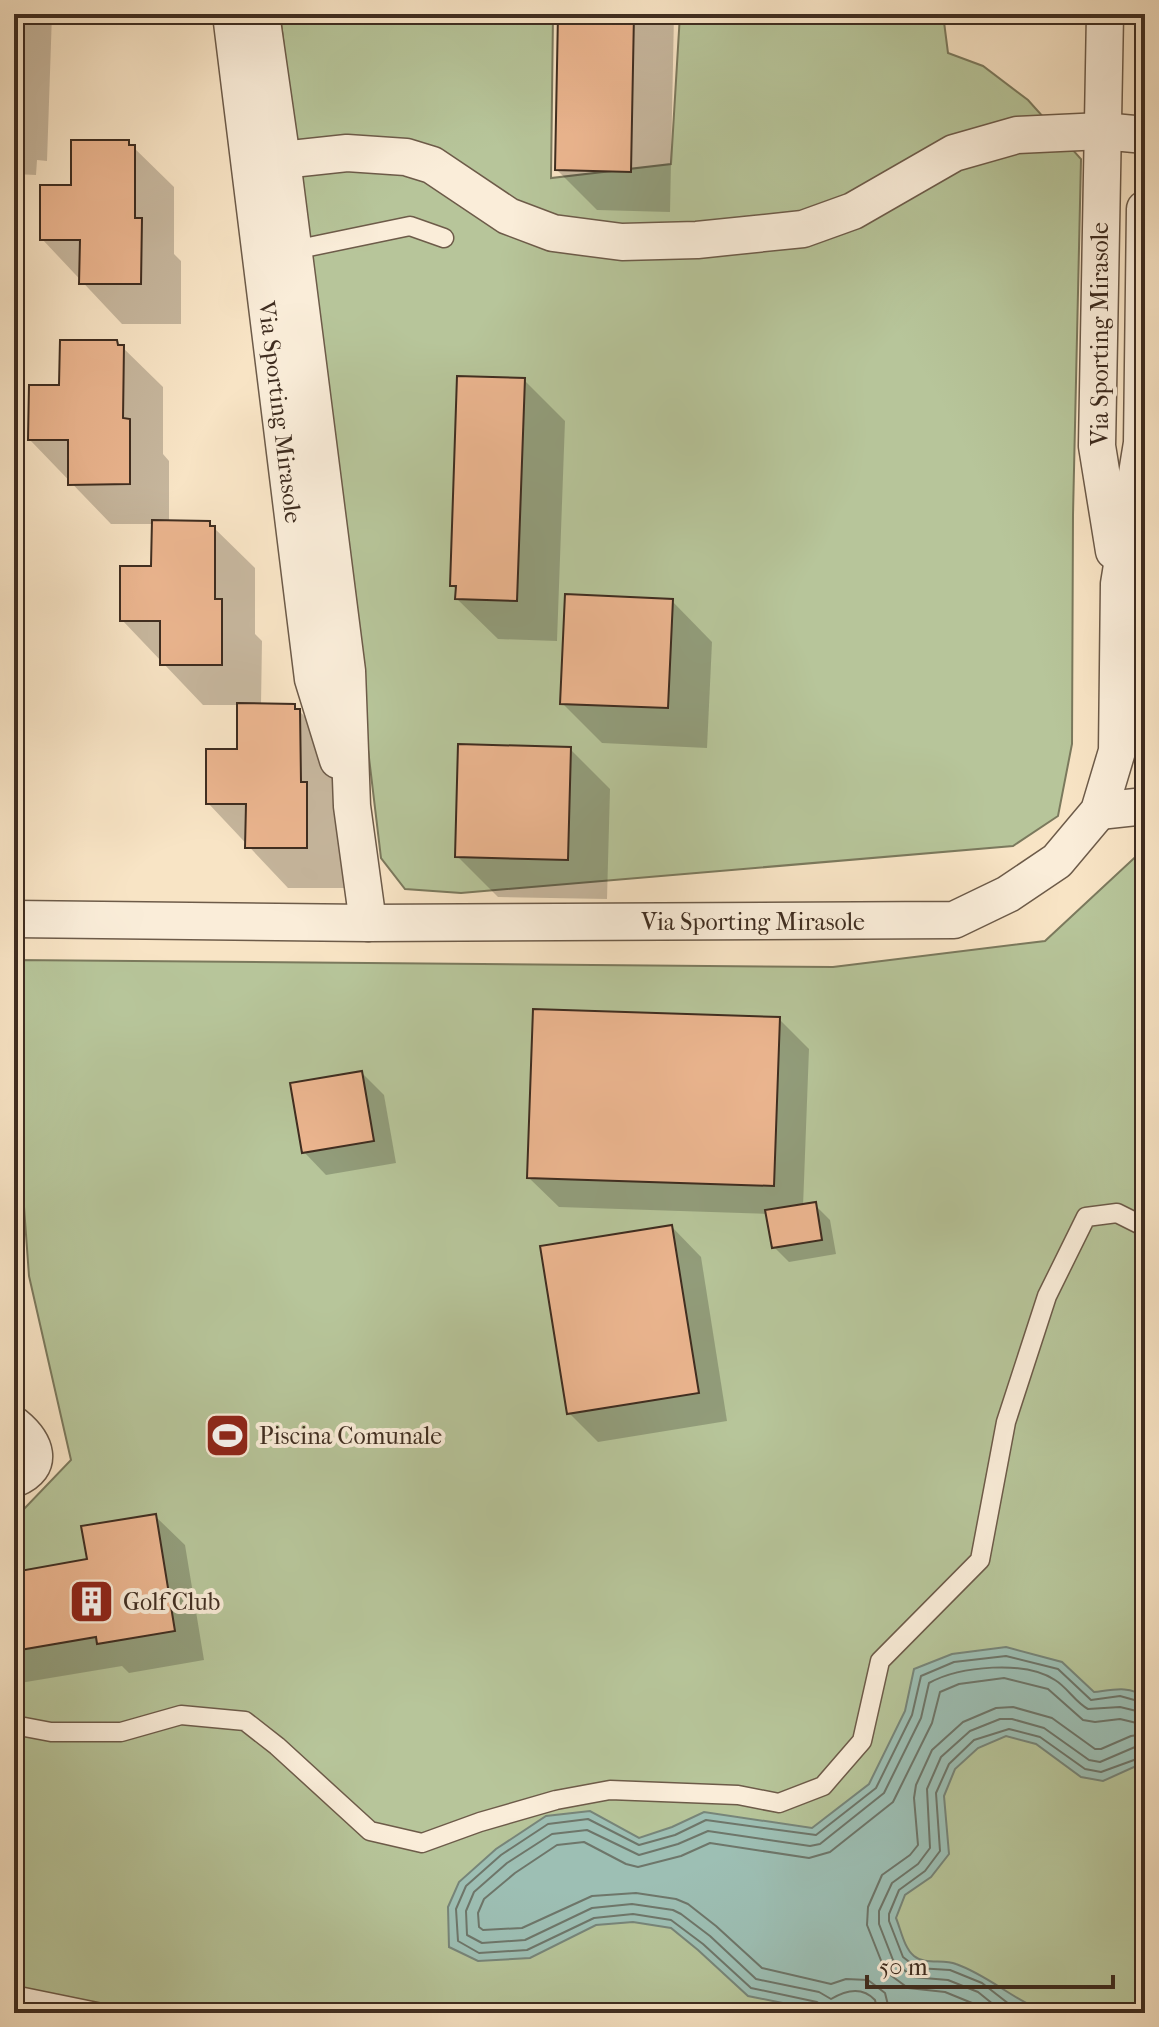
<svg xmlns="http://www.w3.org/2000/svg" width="1159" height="2027" font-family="'IM FELL French Canon',serif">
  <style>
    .green { fill: #b7c59a; stroke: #7b795d; stroke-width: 2 }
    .water { fill: #9dbfb4; stroke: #778579; stroke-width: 2 }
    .shadow { fill: #0003 }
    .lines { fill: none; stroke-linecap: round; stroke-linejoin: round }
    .shore { stroke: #6e766a; stroke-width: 2 }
    .building { fill: #ebb58f; stroke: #3f2d20; stroke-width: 2 }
    .service-casing { stroke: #6d5b49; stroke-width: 21 }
    .minor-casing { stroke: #6d5b49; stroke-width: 39 }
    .service { stroke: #faedd9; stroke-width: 18 }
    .minor { stroke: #faedd9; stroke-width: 36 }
    .labels { text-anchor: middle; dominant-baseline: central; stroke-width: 8; stroke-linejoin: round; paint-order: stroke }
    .street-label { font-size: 24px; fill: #3f2d20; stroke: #faedd9 }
    .poi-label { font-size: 24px; fill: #3f2d20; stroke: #faedd9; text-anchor: start }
  </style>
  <rect width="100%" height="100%" fill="#f8e4c5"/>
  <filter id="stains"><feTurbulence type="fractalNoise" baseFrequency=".0025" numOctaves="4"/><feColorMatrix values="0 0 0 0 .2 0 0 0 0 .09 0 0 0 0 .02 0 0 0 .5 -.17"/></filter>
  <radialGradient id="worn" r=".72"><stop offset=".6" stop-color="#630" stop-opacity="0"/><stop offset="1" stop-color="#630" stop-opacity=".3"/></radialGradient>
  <g class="green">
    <polygon points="280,14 553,14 551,178 671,164 680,14 943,14 948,53 983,66 1028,100 1081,159 1073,515 1072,744 1058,816 1013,846 461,893 405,889 381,858"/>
    <polygon points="1145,848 1145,2013 14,2013 14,1503 24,1509 71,1460 29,1276 14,1068 14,960 833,967 1045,941"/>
  </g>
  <path class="water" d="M1006,1647L1062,1662L1094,1692C1112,1690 1129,1685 1145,1697V1762L1103,1781L1081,1777L1036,1744L1006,1736L978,1748L955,1769L944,1796L949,1854L931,1877L905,1895L896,1918C901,1930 904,1948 914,1956C925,1965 943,1959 956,1964C990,1976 1014,2001 1048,2013H860L861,2008L822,2011L748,1996L698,1950L671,1928L633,1922L596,1925L530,1958L478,1961L449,1947L448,1907L459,1882L496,1849L546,1816L590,1811L639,1838L672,1827L704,1812L812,1828L869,1784L905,1711L914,1669L952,1654Z"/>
  <g class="shadow">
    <polygon points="14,14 52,14 47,161 37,160 36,175 14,174"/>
    <polygon points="560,14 674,14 670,212 597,210 557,170"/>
    <polygon points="128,142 174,187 174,254 181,261 181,324 122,324 42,239 73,187"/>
    <polygon points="117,342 163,387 163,454 169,461 169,522 209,523 255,568 255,634 262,641 261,705 294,706 335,746 347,888 288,888 208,803 239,751 239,705 203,705 122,620 153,568 154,524 111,524 30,440 61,387"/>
    <polygon points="524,380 565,421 557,641 498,639 457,599 458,591 452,585"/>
    <polygon points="672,601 712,642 707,748 602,743 562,703"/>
    <polygon points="570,749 610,789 607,899 498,897 457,856"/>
    <polygon points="779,1019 809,1049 803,1207 815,1205 830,1220 836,1254 789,1262 774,1247 768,1214 559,1207 529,1178"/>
    <polygon points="362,1073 384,1095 396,1163 326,1175 304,1152"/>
    <polygon points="672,1227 701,1257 727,1421 598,1442 569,1413"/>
    <polygon points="155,1516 185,1545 204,1660 129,1673 122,1666 14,1684 14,1574 89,1561"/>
  </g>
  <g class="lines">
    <g class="shore">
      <polyline points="824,2013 823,2006 817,2002 751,1988 703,1944 671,1920 633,1914 594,1918 527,1950 479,1953 458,1941 456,1909 466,1886 501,1855 548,1824 588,1819 639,1845 675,1835 706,1820 816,1835 876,1788 912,1715 921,1676 954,1662 1006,1656 1058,1669 1091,1700 1120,1696 1145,1703"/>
      <path d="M878,2013L875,2000C862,1986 846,1990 831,1999L819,1992L756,1979L710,1936L681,1914L673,1910L632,1904L592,1908L525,1940L482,1943L467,1935L466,1911L474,1892L507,1863L552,1834L587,1830L639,1855L678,1844L708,1831L810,1846L820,1844L884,1793L921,1718L929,1683C960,1666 1025,1660 1055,1680C1068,1688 1075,1702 1088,1709L1120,1707L1145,1713"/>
      <polyline points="890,2013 885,1993 868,1980 846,1979 831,1984 762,1968 716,1926 688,1904 676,1899 636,1893 592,1896 522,1928 483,1930 479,1927 478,1913 484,1899 515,1873 557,1845 584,1842 626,1864 638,1867 681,1856 710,1843 809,1858 830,1852 893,1802 932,1723 940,1692 959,1684 1004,1678 1048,1689 1083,1720 1095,1722 1120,1719 1145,1725"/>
      <polyline points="985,2013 972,2003 945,1992 908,1988 889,1974 882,1963 867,1925 868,1907 882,1875 910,1855 918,1845 914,1798 916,1785 932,1750 963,1722 996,1708 1013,1707 1052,1718 1095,1749 1101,1749 1131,1736 1145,1734"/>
      <polyline points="1004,2013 978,1992 948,1980 912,1977 893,1960 879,1924 879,1911 892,1883 918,1864 930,1848 927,1789 941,1757 970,1731 1000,1719 1012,1719 1044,1728 1089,1760 1100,1762 1135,1747 1145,1746"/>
      <polyline points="1027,2013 1009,2004 982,1983 950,1970 917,1968 903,1957 889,1921 889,1914 899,1890 925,1871 940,1851 936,1793 949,1764 974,1740 1009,1729 1040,1737 1085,1769 1101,1772 1145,1756"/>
    </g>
  </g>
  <g class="building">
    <polygon points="558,14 634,14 631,172 555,170"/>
    <polygon points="71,140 129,140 129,145 135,145 135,218 142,218 141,284 79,284 80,240 40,240 40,185 71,185"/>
    <polygon points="60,340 117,340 118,345 124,345 123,418 130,419 130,484 68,485 68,440 28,440 29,385 59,385"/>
    <polygon points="457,376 525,378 517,601 455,599 456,586 450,586"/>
    <polygon points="152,520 210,521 210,526 215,526 215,599 222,599 222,665 160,665 160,621 120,621 120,566 151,566"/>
    <polygon points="565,594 673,599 668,708 560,704"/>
    <polygon points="237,703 295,704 295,709 300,709 301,782 307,782 307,848 245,848 246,804 206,804 206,749 237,749"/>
    <polygon points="458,744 571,747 568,860 455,857"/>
    <polygon points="533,1009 780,1017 774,1186 527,1178"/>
    <polygon points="362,1071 374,1141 302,1153 290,1083"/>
    <polygon points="816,1202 822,1240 772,1248 765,1210"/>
    <polygon points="672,1225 699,1393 567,1414 540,1246"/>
    <polygon points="156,1514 175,1631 97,1644 96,1637 14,1651 14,1572 87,1559 81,1526"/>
  </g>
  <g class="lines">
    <defs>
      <g id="service">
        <polyline points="294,250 410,226 444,238"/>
        <polyline points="14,1725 51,1732 121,1732 181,1715 245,1721 277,1746 370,1831 422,1843 480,1822 556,1800 610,1790 738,1795 779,1803 823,1786 862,1741 880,1661 980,1560 1006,1422 1047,1296 1086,1217 1117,1213 1145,1227"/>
        <polyline points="14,1995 102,2013"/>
      </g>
      <g id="minor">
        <polyline points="231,14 313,679 338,760"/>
        <polyline points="261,14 282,160 347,671 352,806 368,923"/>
        <polyline points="1105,14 1097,446 1114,551"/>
        <polyline points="282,160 347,153 406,157 432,165 508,216 553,233 622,242 697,240 803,229 853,211 954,153 1017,135 1102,131 1145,135"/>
        <polyline points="1099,811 1145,806"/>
        <polyline points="14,919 368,923 954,920 1008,894 1057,861 1099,811 1117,751 1119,584 1142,443 1145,209"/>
        <path d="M14,1425C35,1442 46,1466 14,1479"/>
      </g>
    </defs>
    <use href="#service" class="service-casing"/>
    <use href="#minor" class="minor-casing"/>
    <use href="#service" class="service"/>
    <use href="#minor" class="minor"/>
  </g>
  <defs>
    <symbol id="stadium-square" viewBox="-11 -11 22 22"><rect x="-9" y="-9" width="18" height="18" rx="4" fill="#8f2418" stroke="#faedd9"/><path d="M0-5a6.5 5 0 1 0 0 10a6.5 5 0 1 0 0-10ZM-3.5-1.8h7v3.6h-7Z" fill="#fff"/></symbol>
    <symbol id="building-square" viewBox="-11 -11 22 22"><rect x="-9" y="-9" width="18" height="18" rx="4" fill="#8f2418" stroke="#faedd9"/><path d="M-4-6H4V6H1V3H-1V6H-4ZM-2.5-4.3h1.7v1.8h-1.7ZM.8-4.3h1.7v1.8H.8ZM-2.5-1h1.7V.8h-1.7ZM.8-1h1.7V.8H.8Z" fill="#fff"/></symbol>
  </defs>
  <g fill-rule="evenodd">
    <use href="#stadium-square" x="202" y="1410" width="51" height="51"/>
    <use href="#building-square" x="66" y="1576" width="51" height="51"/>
  </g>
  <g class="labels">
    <g class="street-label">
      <text transform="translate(1100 334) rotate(-90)">Via Sporting Mirasole</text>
      <text transform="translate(280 412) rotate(83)">Via Sporting Mirasole</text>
      <text x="753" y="922">Via Sporting Mirasole</text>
    </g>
    <g class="poi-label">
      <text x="259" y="1436">Piscina Comunale</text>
      <text x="123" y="1602">Golf Club</text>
    </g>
  </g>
  <rect width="1159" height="2027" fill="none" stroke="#f8e4c5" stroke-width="48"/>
  <rect x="16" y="16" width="1127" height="1995" fill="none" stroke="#3f2d20" stroke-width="4"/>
  <rect x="24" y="24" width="1111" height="1979" fill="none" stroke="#3f2d20" stroke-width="2"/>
  <path d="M867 1975v12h246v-12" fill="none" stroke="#3f2d20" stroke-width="4"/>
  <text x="879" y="1975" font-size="24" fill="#3f2d20" stroke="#faedd9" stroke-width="6" paint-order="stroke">50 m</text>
  <rect width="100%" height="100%" filter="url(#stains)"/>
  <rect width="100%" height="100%" fill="url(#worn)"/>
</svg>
